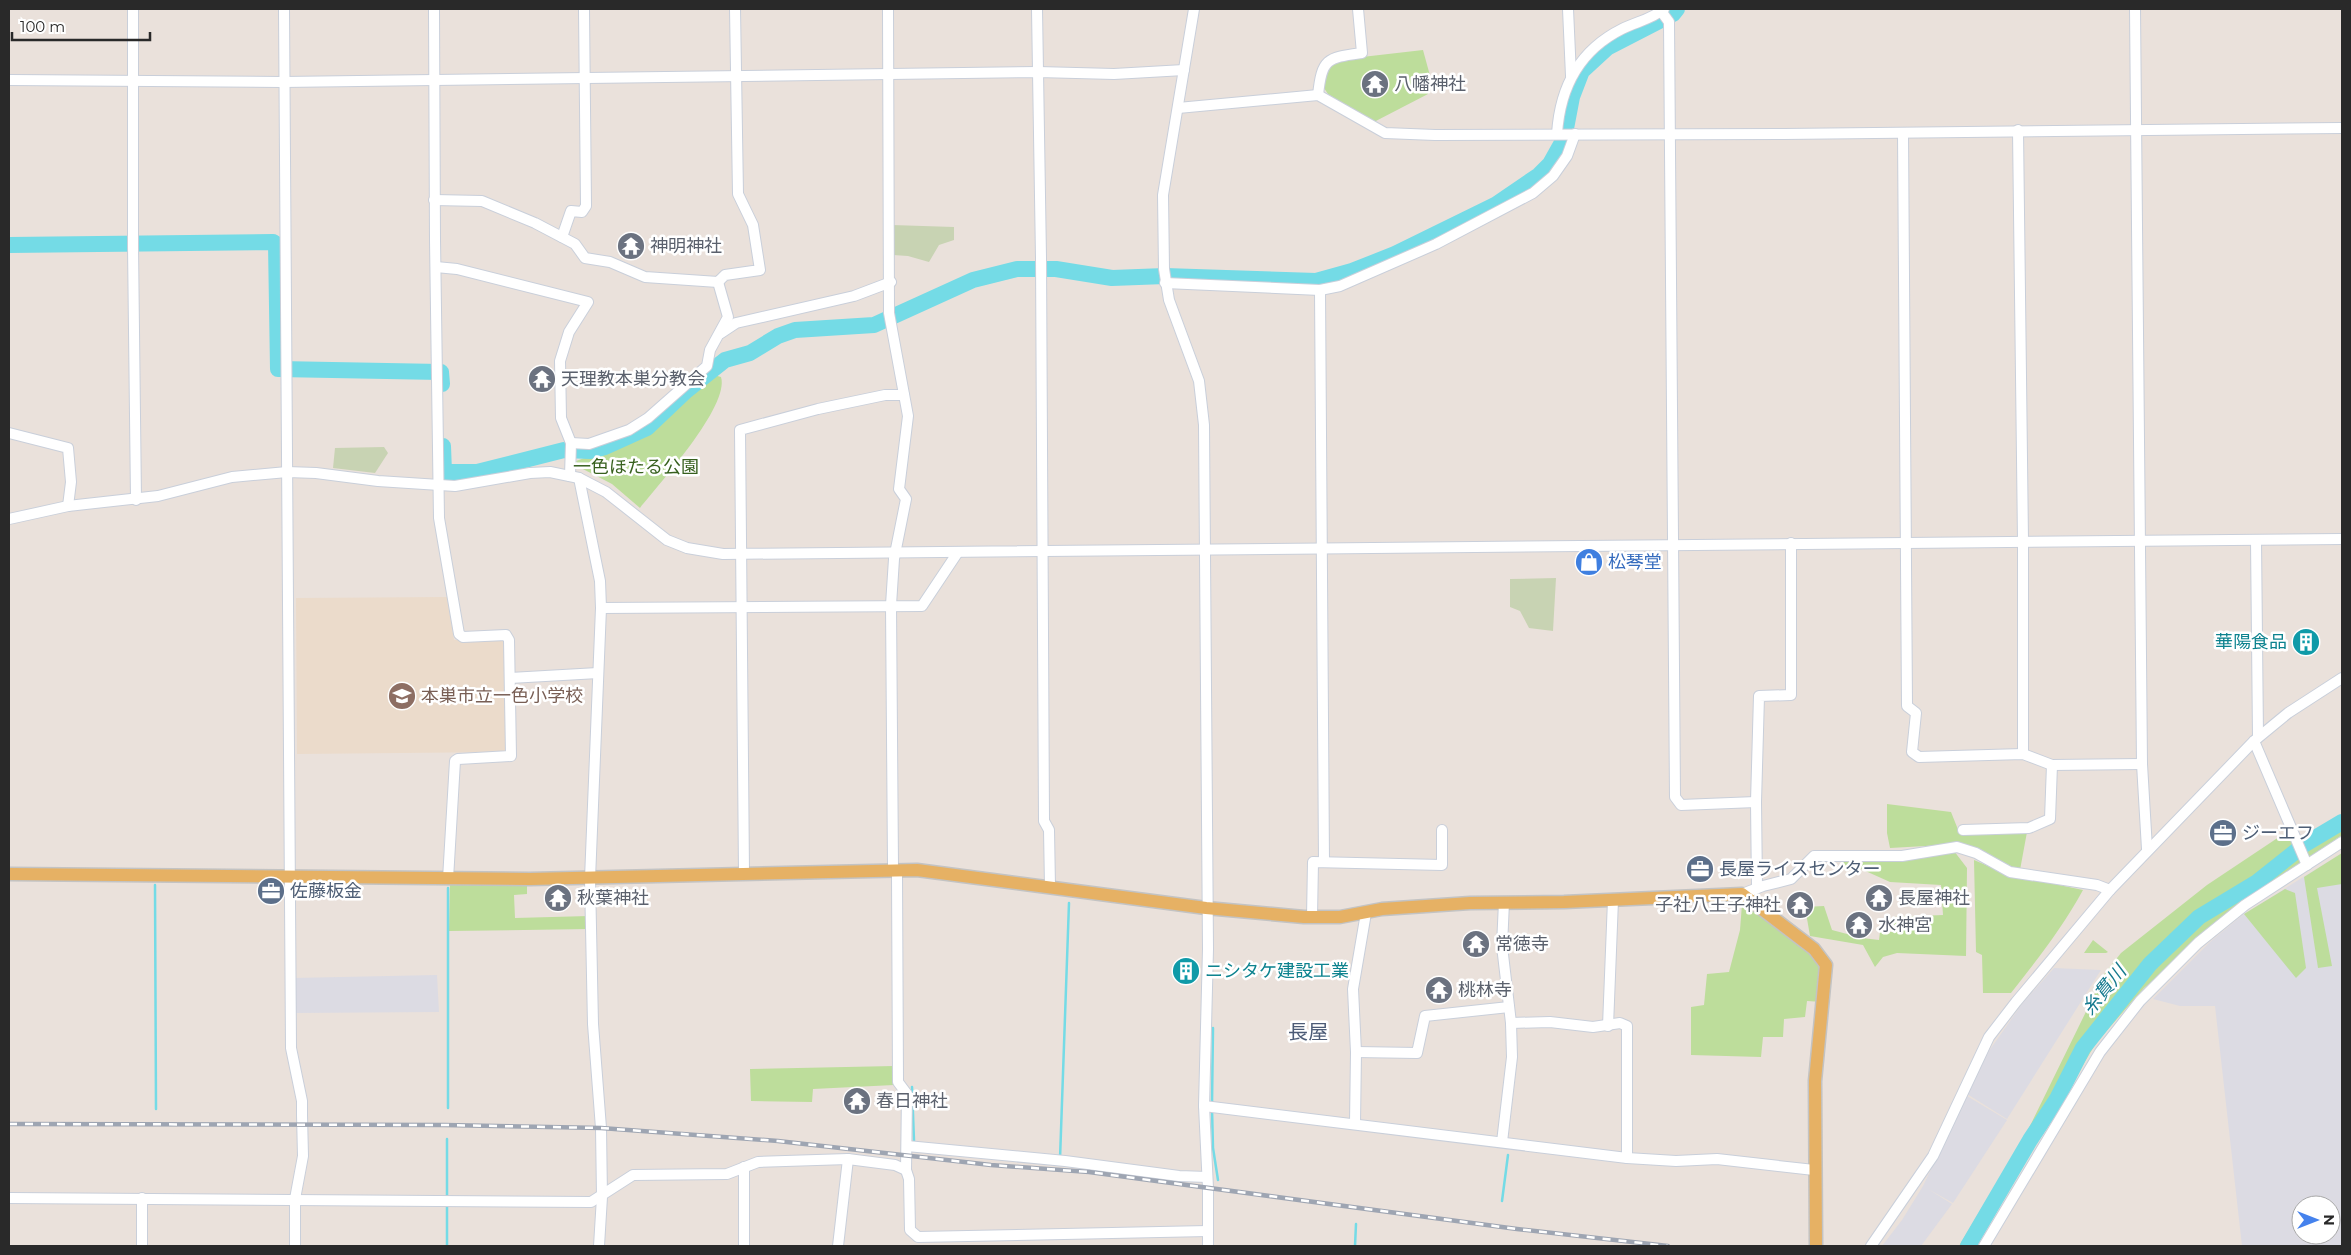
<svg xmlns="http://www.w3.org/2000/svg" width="2351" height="1255" font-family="Montserrat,'Noto Sans JP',sans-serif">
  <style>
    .industrial { fill: #dcdbe3; fill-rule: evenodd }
    .education { fill: #ebdbcb }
    .green { fill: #bddd9b }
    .cemetery { fill: #c8d3b3 }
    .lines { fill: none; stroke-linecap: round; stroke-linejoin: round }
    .stream { stroke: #74dbe6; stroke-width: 2.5 }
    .river { stroke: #74dbe6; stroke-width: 16 }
    .minor-casing { stroke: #c9cfda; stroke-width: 12 }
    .major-casing { stroke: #c3c3c3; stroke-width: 15 }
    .minor { stroke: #fff; stroke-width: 10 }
    .major { stroke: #e6b164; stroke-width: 12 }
    .rail-casing { stroke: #9ea5b2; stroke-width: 4.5 }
    .rail { stroke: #fff; stroke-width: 2.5; stroke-dasharray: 8; stroke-linecap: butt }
    .labels { text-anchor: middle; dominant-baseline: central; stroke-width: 5; stroke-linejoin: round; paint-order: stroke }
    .worship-label { font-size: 18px; fill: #5b616d; stroke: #fff; text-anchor: start }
    .park-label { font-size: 18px; fill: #37601e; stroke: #fff }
    .shop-label { font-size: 18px; fill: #366cbe; stroke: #fff; text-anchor: start }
    .culture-label { font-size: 18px; fill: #0d838f; stroke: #fff; text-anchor: end }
    .education-label { font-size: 18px; fill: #785e54; stroke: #fff; text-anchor: start }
    .service-label { font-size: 18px; fill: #4e5e75; stroke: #fff; text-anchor: start }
    .water-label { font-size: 19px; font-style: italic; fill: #167a8f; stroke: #fff }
    .quarter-label { font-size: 20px; fill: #4c5b76; stroke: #fff }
  </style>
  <rect width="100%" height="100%" fill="#eae1db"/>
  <g class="industrial">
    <path d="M2342,853V1246H2242L2215,1006H2180L2153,999L2210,942L2244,914ZM2301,1205H2331V1235H2301Z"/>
    <polygon points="2054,968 2101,970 2007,1119 1967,1094 1989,1051 2022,1004"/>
    <polygon points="437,975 439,1012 295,1013 293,978"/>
    <polygon points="1967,1096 2007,1120 1953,1203 1928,1189 1952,1204 1921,1246 1882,1246 1902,1220 1923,1186"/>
  </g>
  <polygon class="education" points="447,597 454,640 501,639 505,643 507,749 504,752 297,754 296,598"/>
  <g class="green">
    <polygon points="1423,50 1432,83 1428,94 1372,123 1328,94 1324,88 1325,71 1336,60"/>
    <path d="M714,375L721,377C730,406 659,484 640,508L612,484L579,467L576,461L607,450L655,426L693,387Z"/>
    <polygon points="1887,804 1951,812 1959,832 2027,832 2020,870 2009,869 1961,844 1890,848 1887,833"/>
    <polygon points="2342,817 2342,835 2243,903 2144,988 2096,1043 1975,1246 1959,1246 2026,1134 2105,973 2121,953 2207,885 2288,831 2294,848"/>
    <polygon points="1954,851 1967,868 1966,956 1897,953 1883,957 1875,967 1863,945 1810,936 1805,907 1824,906 1832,930 1862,938 1879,940 1880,932 1892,932 1893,917 1943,915 1941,885 1890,882 1861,869 1843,867 1843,860"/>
    <polygon points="2342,853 2342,884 2317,888 2332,966 2318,968 2304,877"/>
    <path d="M1974,860L2007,874L2083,890C2063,927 2037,960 2011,993H1983L1982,955L1976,952Z"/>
    <polygon points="450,884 527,885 527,894 514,895 515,918 589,916 589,929 449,931"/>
    <polygon points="2285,889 2295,893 2306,968 2296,978 2244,914"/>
    <path d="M1742,904C1775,919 1798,940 1822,966V1002L1807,1001L1805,1017L1784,1019L1783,1037H1763L1761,1057L1691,1055V1007L1704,1005L1707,974L1729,972L1740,930Z"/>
    <polygon points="2093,940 2108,952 2106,953 2084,953"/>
    <polygon points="894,1066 894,1085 813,1089 812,1102 751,1101 750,1069"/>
  </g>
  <g class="cemetery">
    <polygon points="892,225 954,227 954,240 939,245 929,262 908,256 893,255"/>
    <polygon points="384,447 388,453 375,473 333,468 335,448"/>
    <polygon points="1556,578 1553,631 1529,628 1520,611 1510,607 1510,579"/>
  </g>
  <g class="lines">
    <g class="stream">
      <polyline points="155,885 156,1109"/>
      <polyline points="448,888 448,1108"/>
      <polyline points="912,1087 914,1141"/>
      <polyline points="1212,1104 1213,1028"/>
      <polyline points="1212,1109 1213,1148 1218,1180"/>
      <polyline points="1060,1159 1069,903"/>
      <polyline points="447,1197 447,1139"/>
      <polyline points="1502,1201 1508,1155"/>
      <polyline points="447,1246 447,1203"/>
      <polyline points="1355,1246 1356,1224"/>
    </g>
    <g class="river">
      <polyline points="9,245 273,242 276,244 278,369 441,372 442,384"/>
      <polyline points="443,446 444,472 477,472 564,450 590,451 605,447 647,428 686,391 725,360 750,353 778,336 795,330 874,325 973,280 1017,269 1056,269 1112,278 1165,276 1316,281 1352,271 1395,254 1495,205 1539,175 1550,164 1564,139 1572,97 1582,71 1607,48 1673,14 1677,9"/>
      <polyline points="1968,1246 2030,1140 2057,1099 2083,1048 2150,964 2199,917 2257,882 2305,844 2342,822"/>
    </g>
    <defs>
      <g id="minor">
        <polyline points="133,9 133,246 136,500"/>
        <polyline points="284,9 291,1048 302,1101 302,1115 303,1156 295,1199 295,1246"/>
        <polyline points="434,9 435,240 439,518 459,634 463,637 506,635 509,640 511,756 458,759 455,761 448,879"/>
        <polyline points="888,9 889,313 908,416 899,489 906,499 894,559 891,605 893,866 897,874 898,1082 907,1094 906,1170 909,1179 910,1230 918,1237 1208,1231"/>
        <polyline points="1037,9 1041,258 1044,821 1049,830 1050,887"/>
        <polyline points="1194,9 1163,195 1164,269 1169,300 1199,381 1204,425 1208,949 1204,1106 1208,1188 1208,1246"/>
        <polyline points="1568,9 1571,76"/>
        <polyline points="2135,9 2142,764 2147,849"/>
        <polyline points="1661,11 1669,22 1675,797 1681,805 1756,802"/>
        <polyline points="9,80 283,82 1038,72 1114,74 1184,70"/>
        <path d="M1318,95C1322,58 1327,58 1362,53L1358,9"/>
        <polyline points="1178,108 1318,95 1385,133 1435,135 1784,134 2342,128"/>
        <polyline points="2018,130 2023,541 2023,754"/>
        <polyline points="1903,133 1907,706 1916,713 1912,752 1919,757 2023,754 2052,765 2142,764"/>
        <path d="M1557,134C1560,87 1580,50 1622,29C1636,22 1652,19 1664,9"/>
        <polyline points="434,200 482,201 535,223 575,244 585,258 610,262 645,277 718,282 725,275 760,270 753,225 738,194 735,9"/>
        <polyline points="562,237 571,211 582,212 586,206 584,9"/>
        <polyline points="436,267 457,269 588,302 569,332 560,361 561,418 571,443 570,476"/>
        <polyline points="1165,283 1320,290 1340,286 1436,244 1533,193 1553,176 1567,156 1575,134"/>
        <polyline points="1320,290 1324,862"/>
        <polyline points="721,333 736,323 854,296 891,282"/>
        <polyline points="9,433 68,448 71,482 68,506"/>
        <polyline points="571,443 589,444 629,430 648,418 707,366 710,350 728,317 718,282"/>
        <polyline points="579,478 600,581 601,608 590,879 593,1024 601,1128 602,1197 599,1246"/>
        <polyline points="9,519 68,506 158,496 232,477 287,472 316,473 378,481 455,486 530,473 550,472 579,478 606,492 667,540 687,548 723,554 2342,539"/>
        <polyline points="2256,540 2258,737"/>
        <polyline points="601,608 922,606 958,552"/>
        <polyline points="510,678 598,673"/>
        <polyline points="2254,741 2307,865"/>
        <polyline points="1963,830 2029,828 2050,819 2052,765"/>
        <polyline points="744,873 740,430 818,409 885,395 904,395"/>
        <polyline points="1757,888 1756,802 1759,696 1791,695 1791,543"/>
        <polyline points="1742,894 1763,886 1791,879 1814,856 1902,856 1957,847 1976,853 2010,872 2097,885 2110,890"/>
        <polyline points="1312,917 1313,862 1442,865 1442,830"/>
        <polyline points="1511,1023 1550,1022 1593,1027 1620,1023 1627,1026 1627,1158"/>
        <polyline points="1608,1026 1613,900"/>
        <polyline points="1356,1052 1417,1053 1425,1016 1509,1007"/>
        <polyline points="1204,1106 1627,1158 1676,1161 1717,1159 1814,1170"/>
        <polyline points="1355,1123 1356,1052 1353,989 1366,913"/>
        <polyline points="1502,1142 1512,1057 1511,1023 1502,946 1504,902"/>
        <polyline points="907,1146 1065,1161 1179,1176 1207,1177"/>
        <polyline points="9,1198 591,1202 633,1175 727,1174 758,1162 848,1159 895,1165 906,1170"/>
        <polyline points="142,1198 142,1246"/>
        <polyline points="744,1246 744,1167"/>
        <polyline points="838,1246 848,1159"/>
        <polyline points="1871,1246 1933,1156 1989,1037 2016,1002 2110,890 2254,741 2288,713 2342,678"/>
        <polyline points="1984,1246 2100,1052 2140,1001 2198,943 2245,905 2342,842"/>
      </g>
      <polyline id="major" points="9,874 530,879 917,870 1206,908 1304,917 1340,917 1382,909 1470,903 1564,902 1742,894 1814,949 1826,965 1815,1081 1816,1246"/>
    </defs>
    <use href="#minor" class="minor-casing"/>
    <use href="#major" class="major-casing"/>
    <use href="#minor" class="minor"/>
    <use href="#major" class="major"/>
    <defs>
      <polyline id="rail" points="9,1124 444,1125 601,1128 778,1141 991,1165 1089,1172 1517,1229 1668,1246"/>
    </defs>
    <use href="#rail" class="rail-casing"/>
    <use href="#rail" class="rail"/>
  </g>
  <defs>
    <symbol id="temple-disc" viewBox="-11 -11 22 22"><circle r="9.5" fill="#6b7280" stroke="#fff"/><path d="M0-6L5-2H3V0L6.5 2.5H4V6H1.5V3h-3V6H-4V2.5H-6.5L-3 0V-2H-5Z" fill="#fff"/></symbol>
    <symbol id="shop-disc" viewBox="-11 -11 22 22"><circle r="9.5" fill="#3f7fe0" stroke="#fff"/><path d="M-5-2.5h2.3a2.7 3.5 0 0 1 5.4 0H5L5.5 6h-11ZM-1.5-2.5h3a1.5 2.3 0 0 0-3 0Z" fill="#fff"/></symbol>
    <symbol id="building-disc" viewBox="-11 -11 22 22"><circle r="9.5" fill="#0f9aa8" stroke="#fff"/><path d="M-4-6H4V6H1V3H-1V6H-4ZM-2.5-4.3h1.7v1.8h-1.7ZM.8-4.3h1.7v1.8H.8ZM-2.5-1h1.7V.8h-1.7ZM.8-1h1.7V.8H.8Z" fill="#fff"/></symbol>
    <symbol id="school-disc" viewBox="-11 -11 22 22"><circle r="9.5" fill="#8d6e63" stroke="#fff"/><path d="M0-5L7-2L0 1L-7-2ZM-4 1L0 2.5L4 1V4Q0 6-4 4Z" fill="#fff"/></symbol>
    <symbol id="office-disc" viewBox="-11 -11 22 22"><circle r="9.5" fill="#5c6f8a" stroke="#fff"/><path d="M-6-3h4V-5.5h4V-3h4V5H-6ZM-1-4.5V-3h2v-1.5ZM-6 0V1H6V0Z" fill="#fff"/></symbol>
  </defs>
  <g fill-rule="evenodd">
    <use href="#temple-disc" x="1359" y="68" width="32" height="32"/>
    <use href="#temple-disc" x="615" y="230" width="32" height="32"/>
    <use href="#temple-disc" x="526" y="363" width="32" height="32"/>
    <use href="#shop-disc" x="1573" y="546" width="32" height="32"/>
    <use href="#building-disc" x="2290" y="626" width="32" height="32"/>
    <use href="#school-disc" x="386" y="680" width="32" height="32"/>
    <use href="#office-disc" x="2207" y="817" width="32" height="32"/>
    <use href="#office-disc" x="1684" y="853" width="32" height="32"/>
    <use href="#office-disc" x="255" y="875" width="32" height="32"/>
    <use href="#temple-disc" x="542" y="882" width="32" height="32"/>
    <use href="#temple-disc" x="1863" y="882" width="32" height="32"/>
    <use href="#temple-disc" x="1784" y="889" width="32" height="32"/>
    <use href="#temple-disc" x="1843" y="909" width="32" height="32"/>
    <use href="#temple-disc" x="1460" y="928" width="32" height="32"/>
    <use href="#building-disc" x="1170" y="955" width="32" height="32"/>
    <use href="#temple-disc" x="1423" y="974" width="32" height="32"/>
    <use href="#temple-disc" x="841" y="1085" width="32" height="32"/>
  </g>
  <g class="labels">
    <g class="worship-label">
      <text x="1394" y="84">八幡神社</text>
      <text x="650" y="246">神明神社</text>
      <text x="561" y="379">天理教本巣分教会</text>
      <text x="577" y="898">秋葉神社</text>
      <text x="1898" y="898">長屋神社</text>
      <text x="1781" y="905" text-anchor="end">子社八王子神社</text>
      <text x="1878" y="925">水神宮</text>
      <text x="1495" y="944">常徳寺</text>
      <text x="1458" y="990">桃林寺</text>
      <text x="876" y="1101">春日神社</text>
    </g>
    <g class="park-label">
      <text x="636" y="467">一色ほたる公園</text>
    </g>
    <g class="shop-label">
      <text x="1608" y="562">松琴堂</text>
    </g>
    <g class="culture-label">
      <text x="2287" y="642">華陽食品</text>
      <text x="1205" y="971" text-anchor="start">ニシタケ建設工業</text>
    </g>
    <g class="education-label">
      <text x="421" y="696">本巣市立一色小学校</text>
    </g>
    <g class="service-label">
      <text x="2242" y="833">ジーエフ</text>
      <text x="1719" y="869">長屋ライスセンター</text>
      <text x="290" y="891">佐藤板金</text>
    </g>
    <g class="water-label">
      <text transform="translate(2104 990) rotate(-51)">糸貫川</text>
    </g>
    <g class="quarter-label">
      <text x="1308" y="1032">長屋</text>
    </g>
  </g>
  <rect width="2351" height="1255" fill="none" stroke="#292929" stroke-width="20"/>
  <g transform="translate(2316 1220) rotate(90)"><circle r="24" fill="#ffffff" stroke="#a9a9a9"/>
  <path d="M0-4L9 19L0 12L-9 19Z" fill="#4582ed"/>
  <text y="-8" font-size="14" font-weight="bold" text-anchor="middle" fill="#292929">N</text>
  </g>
  <path d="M12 32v8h138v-8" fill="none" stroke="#292929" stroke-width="2.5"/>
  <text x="20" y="32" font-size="15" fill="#292929" stroke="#ffffff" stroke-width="4" paint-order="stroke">100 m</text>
</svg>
